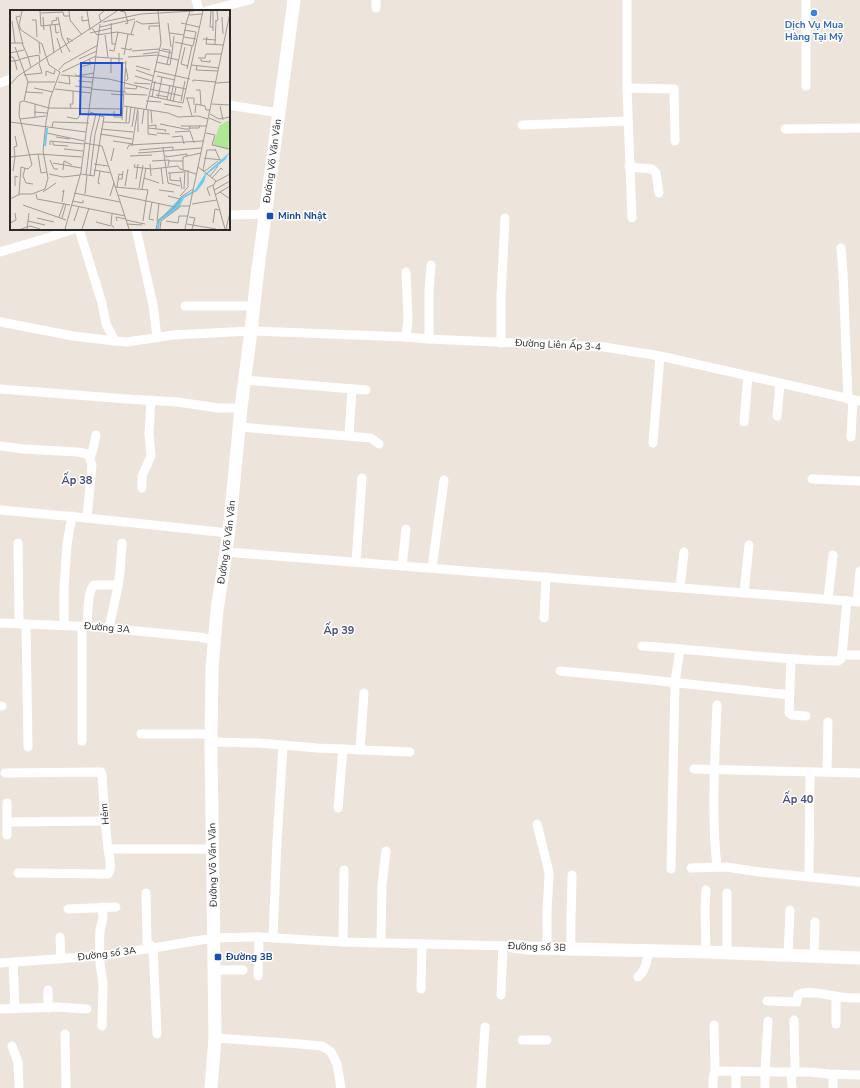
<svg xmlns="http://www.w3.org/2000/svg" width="860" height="1088" font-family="'Nunito Sans',sans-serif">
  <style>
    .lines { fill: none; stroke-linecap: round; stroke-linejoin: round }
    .street { stroke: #fff; stroke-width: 9 }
    .secondary { stroke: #fff; stroke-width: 13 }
    .shop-dot { fill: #3f7fe0; stroke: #fff; stroke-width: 1.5 }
    .transit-dot { fill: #1a4fb4; stroke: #fff; stroke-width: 1.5 }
    .labels { text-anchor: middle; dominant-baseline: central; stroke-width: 3; stroke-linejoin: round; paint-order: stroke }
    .shop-label { font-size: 10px; font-weight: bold; fill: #366cbe; stroke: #fff }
    .street-label { font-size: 10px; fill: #2a2a2a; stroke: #fff }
    .transit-label { font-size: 10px; font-weight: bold; fill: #164399; stroke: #fff; text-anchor: start }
    .neighbourhood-label { font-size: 11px; font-weight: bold; fill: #48507d; stroke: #fff }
    .inset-river { fill: none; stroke: #68cdf5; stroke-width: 2 }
    .inset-road { fill: none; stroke: #9f9a94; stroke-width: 1 }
    .view { fill: #1d4ed8; fill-opacity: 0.15; stroke: #1d4ed8; stroke-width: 2 }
    .inset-edge { fill: none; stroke: #2a2a2a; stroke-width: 2 }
  </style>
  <rect width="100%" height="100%" fill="#ede5db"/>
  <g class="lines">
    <g class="street">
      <polyline points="196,0 199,11"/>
      <polyline points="627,0 627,88 632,218"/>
      <polyline points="376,8 376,0"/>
      <polyline points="206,11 250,0"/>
      <polyline points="0,83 11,79"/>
      <polyline points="806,86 806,0"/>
      <polyline points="627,88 674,89 675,141"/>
      <polyline points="229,105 279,113"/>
      <polyline points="522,125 628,121"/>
      <polyline points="785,129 860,128"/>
      <polyline points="629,167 652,169 656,173 659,193"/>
      <polyline points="229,215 265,214"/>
      <polyline points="79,229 102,303 106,324 115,341"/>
      <polyline points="136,229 153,305 157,337"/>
      <polyline points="841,248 843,273 848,399"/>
      <polyline points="0,252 47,238 74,229"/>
      <polyline points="406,272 408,319 406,337"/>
      <polyline points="185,306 253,306"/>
      <polyline points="0,322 73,336 115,341 127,342 173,335 251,331 406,337 429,339 604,347 660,356 860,401"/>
      <polyline points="429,339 429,291 431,265"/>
      <polyline points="501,343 501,297 505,218"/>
      <polyline points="245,380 366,390"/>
      <polyline points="0,389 127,399 178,402 218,408 241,408"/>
      <polyline points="777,416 780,383"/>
      <polyline points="744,422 748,376"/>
      <polyline points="240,427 371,438 379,444"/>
      <polyline points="349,436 352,389"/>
      <polyline points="851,437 853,400"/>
      <polyline points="653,443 660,356"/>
      <polyline points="0,446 24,449 77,452 88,454 92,465 87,518"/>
      <polyline points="90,458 93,450 96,435"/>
      <polyline points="812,479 860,481"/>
      <polyline points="142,488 142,476 151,456 149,433 151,400"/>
      <polyline points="0,510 87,518 229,533"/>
      <polyline points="18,543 19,624"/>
      <polyline points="226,552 860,602"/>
      <polyline points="356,562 362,478"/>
      <polyline points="402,566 406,529"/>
      <polyline points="432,568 444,480"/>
      <polyline points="680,587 684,552"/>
      <polyline points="744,593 749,545"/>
      <polyline points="828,599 833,555"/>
      <polyline points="857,602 860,571"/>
      <polyline points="544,618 546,577"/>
      <polyline points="0,623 26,624 96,627 199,637 214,640"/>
      <polyline points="26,624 28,747"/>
      <polyline points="64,625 64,588 67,544 72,516"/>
      <path d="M87,626C88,616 87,591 94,585H118"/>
      <polyline points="109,628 118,586 120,572 122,543"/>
      <path d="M642,646C708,650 773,660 838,661L841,659L842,655H860"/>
      <polyline points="842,655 847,601"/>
      <polyline points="791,659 789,713 792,715 806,716"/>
      <polyline points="560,671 633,678 790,695"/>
      <path d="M717,705C715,758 711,813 717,867"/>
      <polyline points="0,706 2,706"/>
      <polyline points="141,734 211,734"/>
      <polyline points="82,741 82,626"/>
      <polyline points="211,742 259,743 318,748 410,752"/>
      <polyline points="360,750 364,693"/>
      <polyline points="694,769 860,773"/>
      <polyline points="827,772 828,722"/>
      <polyline points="5,773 101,772 102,774 105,821 108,849 212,849"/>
      <polyline points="338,808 343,749"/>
      <polyline points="8,822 105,821"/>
      <polyline points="537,824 548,868 549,875 547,912 547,948"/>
      <polyline points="7,835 7,803"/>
      <polyline points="691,868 727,867 759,872 860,882"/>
      <polyline points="671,869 675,682 680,649"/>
      <path d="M18,873L108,874C113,868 109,857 108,849"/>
      <polyline points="809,877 810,772"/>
      <polyline points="146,893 147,942 153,948 157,1034"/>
      <polyline points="102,907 103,918 100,930 99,956 103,984 102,1026"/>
      <polyline points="68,909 116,907"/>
      <polyline points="60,937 61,959"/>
      <polyline points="273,938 277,841 283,746"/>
      <polyline points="343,942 344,870"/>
      <polyline points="381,943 382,885 386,851"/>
      <path d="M571,949C570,924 572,900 572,875"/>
      <polyline points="706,952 705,908 706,890"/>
      <polyline points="727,952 727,893"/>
      <polyline points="788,955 790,910"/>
      <polyline points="814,956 815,922"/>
      <polyline points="13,962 15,1009"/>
      <polyline points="0,963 99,956 153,948 213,938 259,937 343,942 512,946"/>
      <polyline points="214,970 243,970"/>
      <polyline points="258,976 259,937"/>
      <path d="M638,977C646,970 647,960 649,950"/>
      <polyline points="421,989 422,944"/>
      <polyline points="48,990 48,1008"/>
      <polyline points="501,995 503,946"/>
      <polyline points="836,996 836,1024"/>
      <path d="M767,1001L797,1002L798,995C808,989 830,996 841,997C847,998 854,998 860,998"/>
      <polyline points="0,1009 56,1007 87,1009"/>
      <polyline points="794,1020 795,1072"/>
      <polyline points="65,1034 66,1088"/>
      <polyline points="215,1038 288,1043 322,1046 331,1052 337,1064 341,1088"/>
      <polyline points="522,1040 547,1040"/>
      <polyline points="12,1046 18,1062 19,1088"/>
      <polyline points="715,1071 780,1072 809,1072 829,1074 860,1075"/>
      <polyline points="736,1071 736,1088"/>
      <polyline points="791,1072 792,1088"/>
      <polyline points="481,1088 485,1027"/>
      <polyline points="713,1088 713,1078 715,1071 714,1025"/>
      <polyline points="765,1088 765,1072 768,1021"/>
      <polyline points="833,1088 833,1075"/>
    </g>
    <g class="secondary">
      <polyline points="512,946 528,948 706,952 860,958"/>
      <path id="s1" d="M211,1088L215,1038L211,747L212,668L217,610L226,552L230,522L241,408L251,331L257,276L294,0"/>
    </g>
  </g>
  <circle class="shop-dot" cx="814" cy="13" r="4"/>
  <g class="transit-dot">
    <rect x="266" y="212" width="8" height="8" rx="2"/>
    <rect x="214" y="953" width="8" height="8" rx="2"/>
  </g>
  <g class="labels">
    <g class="shop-label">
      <text x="814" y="25">Dịch Vụ Mua<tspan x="814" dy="12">Hàng Tại Mỹ</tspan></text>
    </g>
    <g class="street-label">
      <text stroke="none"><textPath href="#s1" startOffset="931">Đường Võ Văn Vân</textPath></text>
      <text transform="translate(558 345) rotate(3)">Đường Liên Ấp 3-4</text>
      <text stroke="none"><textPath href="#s1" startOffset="547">Đường Võ Văn Vân</textPath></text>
      <text transform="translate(107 628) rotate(5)">Đường 3A</text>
      <text transform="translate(105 814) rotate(-95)">Hẻm</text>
      <text transform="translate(213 865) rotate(-91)">Đường Võ Văn Vân</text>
      <text transform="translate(537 947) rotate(2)">Đường số 3B</text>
      <text transform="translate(107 954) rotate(-7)">Đường số 3A</text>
    </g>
    <g class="transit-label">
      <text x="278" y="216">Minh Nhật</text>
      <text x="226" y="957">Đường 3B</text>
    </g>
    <g class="neighbourhood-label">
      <text x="77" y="480">Ấp 38</text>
      <text x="339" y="630">Ấp 39</text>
      <text x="798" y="799">Ấp 40</text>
    </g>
  </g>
  <g transform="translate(10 10)">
    <rect width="220" height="220" fill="#ede5db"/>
    <path d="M217,111H220L218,140L203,135L209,116Z" fill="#afe794"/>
    <path d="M220,142L215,150L196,165L194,172L187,181L174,188L169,198L150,211L149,219H147L148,211L170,188L185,180L195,164Z" fill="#68cdf5"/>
    <path class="inset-river" d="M35,136L37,118"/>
    <path class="inset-road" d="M30,1L31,16L50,14M59,1L60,10L72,25M77,1L80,20M110,1L115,2L118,13L115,14M201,1L200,17H203M31,3L53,2L54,6H60M179,5L192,4M10,6L6,7L13,34M72,6V11L79,10M33,7L34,20M48,7L52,27L60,42M212,7L213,24M22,10H26L27,27M2,11L5,33M126,11L132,14L149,13M205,11L208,10L207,1M93,12L131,4L184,1M91,13L89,5L94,1M101,13L102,34H105M158,13L161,37M171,13L189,17M45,14L46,23L49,22M176,14L180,1M40,15L44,43M42,15V11L47,10L46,7M90,17L125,9M82,18L87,25L107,22L124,25M139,20V16H150M174,20L186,22M203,21V1M80,23L102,18M160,23L174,25M121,24L125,11M95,25L98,47M174,27L186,29M197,27L196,34L213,35M47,28L52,43M193,29L206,30M29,32L30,44M165,32L183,36M0,33H12L18,47L29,45L30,52M59,33L57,28L63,31M205,34L206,11M183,36L186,22M5,37L18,72L14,91L10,92L9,105L22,155L18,159L11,157L9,185M175,37L171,54L178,56M111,38L121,40V38M152,39L160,40L157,54M99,40L104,41L108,22M149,40L162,43L164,26M122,41L149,39M0,43L14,40M109,43V53H116M133,44L148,42M114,45L118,24M148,45L168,50M0,47H3L5,51L18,47L21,58M86,47L113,49M118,47L148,45M101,48V63M188,48H195L196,44H211M69,49L87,41M191,49V51L200,52V50M0,51H5L7,60M146,52L160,55L162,43M181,55L209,58M126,56L140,60M187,56L186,60L208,61M70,57L81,54L79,49M177,59L182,36M49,60L54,54L88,35M126,60L143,66M144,61L180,69M52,62L86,46M65,64L67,66L84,63M14,65L32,63L29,53M51,65L99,69L139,79M36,66V61L44,64L45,60M125,66L142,71M147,66L165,70M68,71L82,72M116,71L118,69L116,58M18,72H45M48,72L60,74L59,66M142,72L176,79M183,72V70L206,72M124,73L140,74M206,73L220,72M0,75L8,66L107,1M65,76L82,78M24,78L43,82M115,78L126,79L127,76M45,79L81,83M81,79L116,82M140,79L172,86M186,80H190L191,95M15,82L33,83M101,84L114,85M115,84L137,85M146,85L158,87M139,86L173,93L193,1M142,87L145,71M148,88L152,67M176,88H184V95M177,88L182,106M157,90L160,75M14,91L39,98L113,99M136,91L151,92M160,91L176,15M171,91L175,71M163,92L166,77M154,94L172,97M202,94L220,95M114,96L158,103L168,107L188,106L198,109M210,96L213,110M61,98L60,94H63V81M136,99L151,33L148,1M138,100V124L147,125M141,100L142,113M104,101V107H113M24,102L37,103M185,103L186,94L195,96L196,100H200M200,104L209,109L220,107M25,107V94M57,107L67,109L71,104L80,105M199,108L211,113M10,109L36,106M112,110L116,51M0,112L76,122M93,112L119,113L121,97M116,112L117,97M132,114L134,99M150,114L175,119H180L179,116M138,116L146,115V119M171,116H197M122,117L125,98M42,118L43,112L79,113M138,118L156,120L155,122M179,118H189L190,115M91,119L123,122M128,122V101M165,122L180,121L184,133M37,123L74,131M147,123L160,124M196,123L205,125L202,135L220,139M90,124L122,129M46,127L60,129M162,127L172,126L174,134M103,131L123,134M43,132V135L58,136M74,133L92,136L119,219M40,135V131L74,134M122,136L128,98M153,137L158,173L170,176M54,139L73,141M117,139L119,135L193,131M205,139L210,150M129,140L163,137V140M128,143L192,138M28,144L31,163L37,162M156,145V147L177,144V146M120,146L142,145M0,147L28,144L72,147M5,147L4,137L7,136L5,126M194,148L211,150M40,150L44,159H48M101,151L104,138M142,151L159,150L158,156M159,151H173M43,153L71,158M84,154L98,156M125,154L124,157L142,159L168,156L170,159L186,164M140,154L141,166M188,157L206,171M15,158L13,166L16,173L23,174M151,158L153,174M53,160L54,151L62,155M84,160L101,163M173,160V147L191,143M193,160L197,140H206M193,160L195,161L208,151M3,161L5,147M158,163L174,162M160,163V170L171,171M39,164L53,167L70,165M71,164L84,166L94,107L80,102M76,165L81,125L86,104M80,166L85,124L90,105M200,166L208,156M170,167L172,179M134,168L149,173M202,168L211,158L213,160M108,169H112L113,161M126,169L128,154M206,171L203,176L215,219M205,172L220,164M90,174L88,173L90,161M5,176V166L8,167M115,176L118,159M105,177L138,180L136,190M107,177L109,164L113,165M129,178L133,155M132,179L136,158M174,179L175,160M149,180L164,182M204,180L220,171M33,182L46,173M52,182L54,180L52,192M210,182L220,189M64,183L110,192M26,184L27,189L60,195M75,184L77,165M108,185L165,197L171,187L183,179M205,185L220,176M100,186L104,173M158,186L170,189M170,186L178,177V160M200,186L197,178L203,175M0,189L10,184H22L35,179L38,168L33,141L36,112L40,89L50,62L39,55L32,34L11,20L9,15L12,1M62,191L73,193V190M142,192L139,209L144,210M182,194L207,190M13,195L56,210M61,195L115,206M102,204L101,214L104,218M49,207L54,193M179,207L185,208L182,219M27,208L44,212M52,208L56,194M116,210L135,214M18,211L35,215M64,211L69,196M107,211L106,207L116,209M133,211L136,190M147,211L149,193M156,211L168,213L169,206H178M86,212L101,216M0,213L6,210L5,203M203,213L205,199L209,200M117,214L132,215M177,214L206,219M11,219L20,216L30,219M17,219L19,203M55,219L71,162L90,14M72,219L79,198M146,219L148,210L165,197M150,219L151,211L162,203L171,196H180M175,219L220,3M216,219L220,202"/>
    <path class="view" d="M71,53H112L111,105L70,104Z"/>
    <rect width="220" height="220" class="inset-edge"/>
  </g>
</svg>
